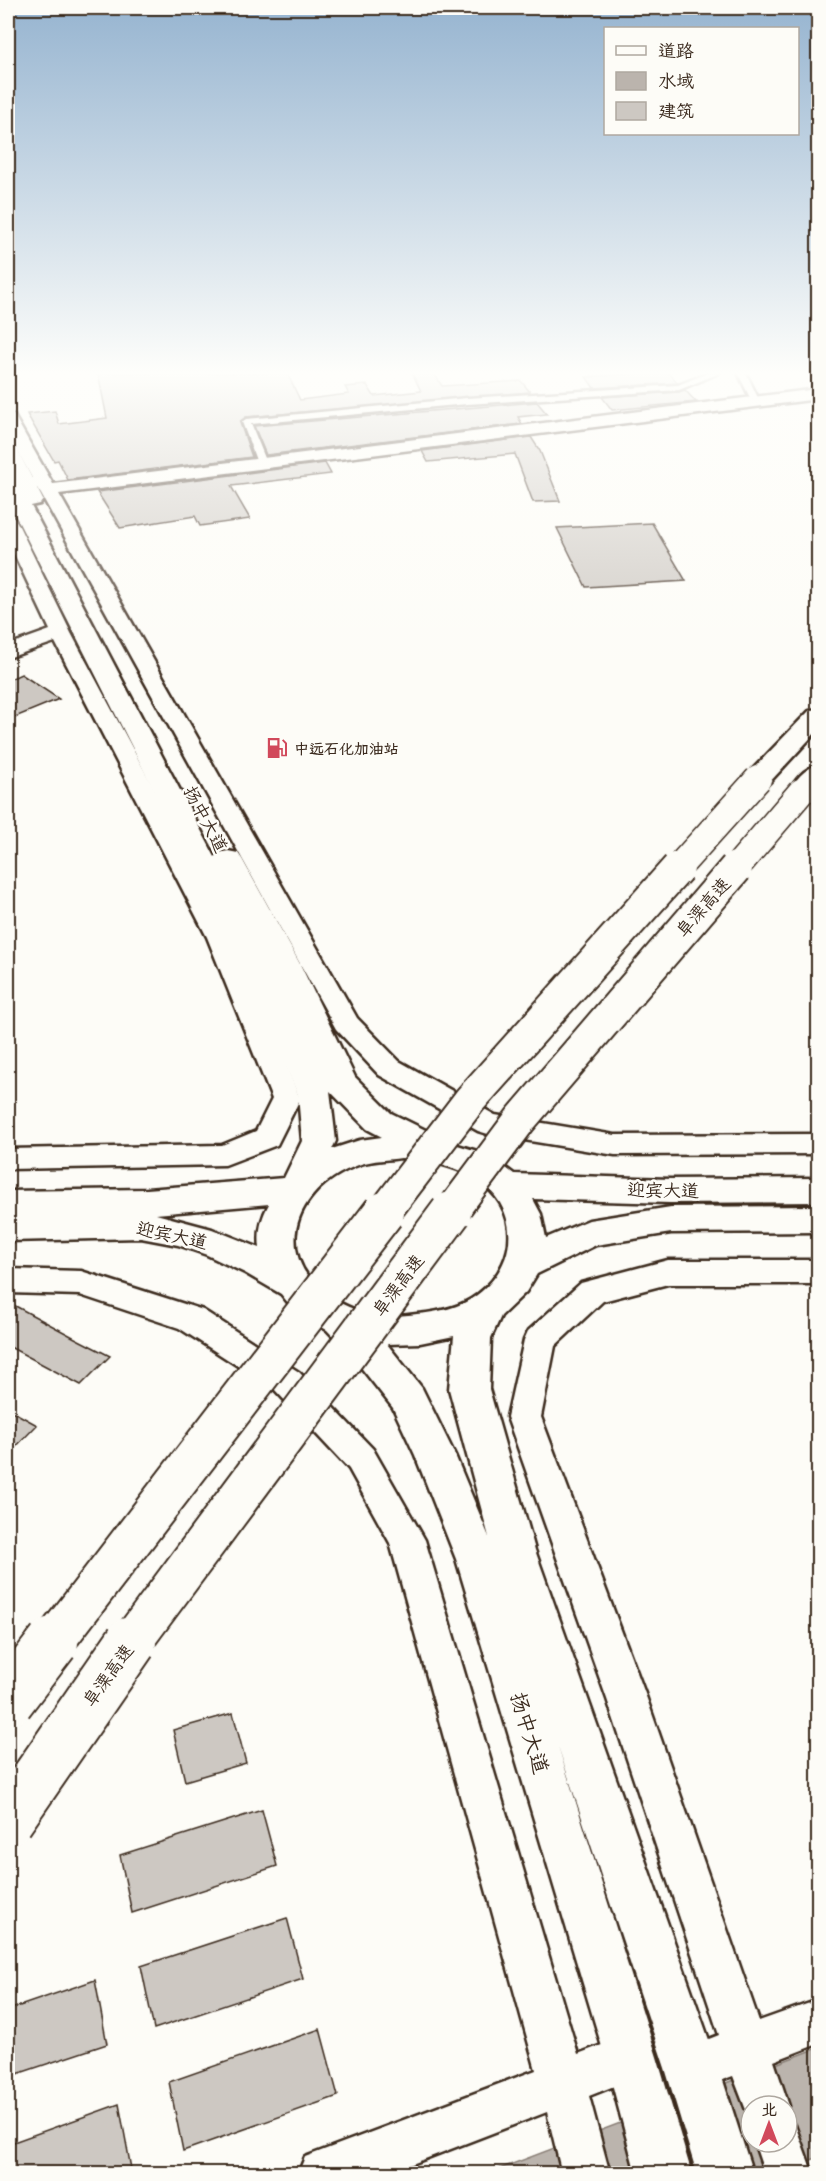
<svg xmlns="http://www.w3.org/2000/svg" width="826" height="2181" font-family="Delius,'LXGW WenKai TC',sans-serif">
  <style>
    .water { fill: #bbb4ad; stroke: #887d74; stroke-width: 1.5; fill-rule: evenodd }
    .building { fill: #cdc8c2; stroke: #3b2a1e; stroke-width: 1.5 }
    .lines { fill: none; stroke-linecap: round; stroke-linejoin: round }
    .service-casing { stroke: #3b2a1e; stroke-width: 5 }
    .minor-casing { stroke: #3b2a1e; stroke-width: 5 }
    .primary-casing { stroke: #3b2a1e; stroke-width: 5 }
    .motorway-casing { stroke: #3b2a1e; stroke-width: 5 }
    .service { fill: #fdfcf7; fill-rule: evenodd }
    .minor { fill: #fdfcf7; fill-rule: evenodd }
    .primary { fill: #fdfcf7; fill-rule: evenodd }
    .motorway { fill: #fdfcf7; fill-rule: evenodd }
    .motorway-bridge-far3-casing { stroke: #3b2a1e; stroke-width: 29; stroke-linecap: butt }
    .motorway-bridge-far2-casing { stroke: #3b2a1e; stroke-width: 36; stroke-linecap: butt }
    .motorway-bridge-far1-casing { stroke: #3b2a1e; stroke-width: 44; stroke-linecap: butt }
    .motorway-bridge-casing { stroke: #3b2a1e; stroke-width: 54; stroke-linecap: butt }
    .motorway-bridge-far3 { stroke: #fdfcf7; stroke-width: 26 }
    .motorway-bridge-far2 { stroke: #fdfcf7; stroke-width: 32 }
    .motorway-bridge-far1 { stroke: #fdfcf7; stroke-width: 40 }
    .motorway-bridge { stroke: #fdfcf7; stroke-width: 50 }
    .labels { text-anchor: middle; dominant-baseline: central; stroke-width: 5; stroke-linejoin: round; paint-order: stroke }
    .far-poi-label { font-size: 15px; font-weight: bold; fill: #3b2a1e; stroke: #fdfcf7; text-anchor: start }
    .street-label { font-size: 18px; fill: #3b2a1e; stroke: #fdfcf7 }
    .near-street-label { font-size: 21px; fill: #3b2a1e; stroke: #fdfcf7 }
  </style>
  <rect width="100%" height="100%" fill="#fdfcf7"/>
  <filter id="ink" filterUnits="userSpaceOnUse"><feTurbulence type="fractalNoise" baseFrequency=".0167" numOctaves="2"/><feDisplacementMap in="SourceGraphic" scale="12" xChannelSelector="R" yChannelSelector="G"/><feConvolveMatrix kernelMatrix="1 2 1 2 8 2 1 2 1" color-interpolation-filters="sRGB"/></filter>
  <g filter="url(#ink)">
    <path class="water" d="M818,2048V2157L782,2173L486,2174ZM751,2106H787V2142H751Z"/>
    <g class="building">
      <polygon points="98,373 287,373 300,400 349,394 345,387 367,385 374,396 421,391 412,373 434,373 442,386 521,381 530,392 246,417 240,423 252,457 68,480 58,460 54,461 27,414 55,411 59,424 107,418"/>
      <polygon points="644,373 669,373 678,383 594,388 586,377"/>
      <polygon points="685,390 696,402 612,410 602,397 679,392"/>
      <polygon points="537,402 547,414 518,417 522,424 266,455 254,426"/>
      <polygon points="531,437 540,451 560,501 533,502 515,454 428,462 422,451"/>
      <polygon points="325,463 331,474 231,486 250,519 200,526 195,516 120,528 97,492"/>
      <polygon points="652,523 686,581 586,587 557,528"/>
      <polygon points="21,674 59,699 8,720 8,680"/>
      <polygon points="8,1302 75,1338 110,1356 81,1385 38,1362 8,1346"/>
      <polygon points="8,1409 37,1425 8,1455"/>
      <polygon points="233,1713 246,1763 185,1781 173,1730"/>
      <polygon points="262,1810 277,1866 132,1913 120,1855"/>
      <polygon points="287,1918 303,1979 154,2029 141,1966"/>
      <polygon points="95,1980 107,2044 8,2077 8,2010"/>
      <polygon points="320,2029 338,2096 183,2151 169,2082"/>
      <polygon points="119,2104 132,2174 8,2174 8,2144"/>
    </g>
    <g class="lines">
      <defs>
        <g id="service">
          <polygon points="708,373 719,373 679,390 467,404 251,424 267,463 262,466 257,463 242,422 246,419 467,398 678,385"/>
          <polygon points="738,373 746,373 760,402 759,404 752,402"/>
        </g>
        <g id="minor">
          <polygon points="818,389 818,399 59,494 357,1018 399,1061 495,1115 615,1135 818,1134 818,1154 615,1155 488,1134 478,1131 379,1075 336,1029 41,494 37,488 27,487 24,483 32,478 8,433 8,414 14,415 16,419 53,484"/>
          <polygon points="8,516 14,518 17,522 71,633 233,937 300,1099 277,1145 225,1165 8,1169 8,1149 222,1145 256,1131 272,1099 207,937 55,642 8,658 8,645 50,630 8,541"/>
          <polygon points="668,1260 818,1260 818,1284 668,1284 603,1301 555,1346 541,1417 647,1699 759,2021 818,2000 818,2044 774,2061 789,2106 787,2112 787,2106 751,2106 751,2123 733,2076 692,2091 676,2084 669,2068 676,2052 719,2035 607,1699 507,1417 524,1340 528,1331 581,1283"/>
          <polygon points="8,1269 81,1271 203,1310 299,1372 373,1449 425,1540 578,2054 631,2034 647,2041 654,2057 647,2073 589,2096 610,2174 562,2174 547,2112 386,2174 298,2174 305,2157 536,2070 390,1543 349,1469 275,1390 179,1328 80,1295 8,1293"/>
          <polygon points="787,2122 795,2125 813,2174 765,2174 754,2142 787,2142"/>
        </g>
        <path id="primary" d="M8,445L15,447L18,451L43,500L40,504L31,506L215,857L218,853L228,851L238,853L242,859L300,964L355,1077L391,1113L454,1144L487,1154L514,1174L670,1179L818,1178V1202L670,1203L533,1199L541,1214L546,1238L589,1220L671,1207L818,1206V1232L671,1233L596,1245L537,1274L526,1292L501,1316L491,1338L489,1389L535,1550L719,2068L753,2174H697L665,2068L558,1746L657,2057L692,2174H636L605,2057L456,1559L415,1455L393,1408L356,1361L327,1330L307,1319L289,1304L281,1294L245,1273L207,1255L178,1245L141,1238L8,1241V1191L147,1189L284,1178L302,1141L298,1095L243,967L8,501V476L11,477L8,470ZM330,1091L367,1129L382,1137L360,1140L332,1149L336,1141ZM401,1158C422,1160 443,1163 463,1172C519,1197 525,1258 477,1295C460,1308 438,1312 417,1314C397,1317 373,1317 354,1309C270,1277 280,1192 361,1164C373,1160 388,1160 401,1158ZM269,1204C261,1218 258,1232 260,1248L212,1229L156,1214ZM454,1336L449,1389L489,1537L455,1455L422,1388L387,1344L420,1343Z"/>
        <g id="motorway">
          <polygon points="818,708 818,730 767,785 758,787 749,785 745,779 749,773 809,711"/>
          <path d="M818,765V789C810,798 804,801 792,798L788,792C795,781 804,768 818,765Z"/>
        </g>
      </defs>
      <use href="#service" class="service-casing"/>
      <use href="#minor" class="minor-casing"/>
      <use href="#primary" class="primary-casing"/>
      <use href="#motorway" class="motorway-casing"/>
      <use href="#service" class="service"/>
      <use href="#minor" class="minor"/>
      <use href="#primary" class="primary"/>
      <use href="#motorway" class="motorway"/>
      <defs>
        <g id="motorway-bridge-far3">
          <polyline points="677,869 758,779"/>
          <polyline points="735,869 801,792"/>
        </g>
        <g id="motorway-bridge-far2">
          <polyline points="383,1214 470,1100 678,868"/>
          <polyline points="450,1214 520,1120 736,868"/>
        </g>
        <g id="motorway-bridge-far1">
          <polyline points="52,1644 384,1212"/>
          <polyline points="130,1644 451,1212"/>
        </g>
        <g id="motorway-bridge">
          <polyline points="8,1701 53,1642"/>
          <polyline points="8,1820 131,1642"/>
        </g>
      </defs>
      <use href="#motorway-bridge-far3" class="motorway-bridge-far3-casing"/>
      <use href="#motorway-bridge-far2" class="motorway-bridge-far2-casing"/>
      <use href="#motorway-bridge-far1" class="motorway-bridge-far1-casing"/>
      <use href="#motorway-bridge" class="motorway-bridge-casing"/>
      <use href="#motorway-bridge-far3" class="motorway-bridge-far3"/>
      <use href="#motorway-bridge-far2" class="motorway-bridge-far2"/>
      <use href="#motorway-bridge-far1" class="motorway-bridge-far1"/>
      <use href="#motorway-bridge" class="motorway-bridge"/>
    </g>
  </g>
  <linearGradient id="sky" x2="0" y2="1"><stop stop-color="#96b4d0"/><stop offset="0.55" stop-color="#fefefb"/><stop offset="1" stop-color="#fefefb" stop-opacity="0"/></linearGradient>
  <rect width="826" height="678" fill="url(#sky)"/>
  <defs>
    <symbol id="fuel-bare" viewBox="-9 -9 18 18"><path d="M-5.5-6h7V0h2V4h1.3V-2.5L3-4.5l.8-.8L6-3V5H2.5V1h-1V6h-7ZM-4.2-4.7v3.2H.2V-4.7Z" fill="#d1495b" stroke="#fdfcf7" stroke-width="2.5" paint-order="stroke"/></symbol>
  </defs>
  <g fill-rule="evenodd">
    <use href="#fuel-bare" x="262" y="733" width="30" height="30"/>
  </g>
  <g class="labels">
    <g class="far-poi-label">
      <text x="294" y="748">中远石化加油站</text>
    </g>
    <g class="street-label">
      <text transform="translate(206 819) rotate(62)">扬中大道</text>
      <text transform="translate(703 907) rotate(-49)">阜溧高速</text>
      <text transform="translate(663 1190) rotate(1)">迎宾大道</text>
      <text transform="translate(172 1235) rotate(12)">迎宾大道</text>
      <text transform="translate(398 1285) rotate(-53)">阜溧高速</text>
      <text transform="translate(108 1675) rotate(-54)">阜溧高速</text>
    </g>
    <g class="near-street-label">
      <text transform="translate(530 1733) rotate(73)">扬中大道</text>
    </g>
  </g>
  <rect width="826" height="2181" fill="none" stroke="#fdfcf7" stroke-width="30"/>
  <rect x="15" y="15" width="796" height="2151" fill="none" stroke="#3b2a1e" stroke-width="2" filter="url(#ink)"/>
  <rect x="604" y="27" width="195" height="108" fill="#fdfcf7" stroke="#afa8a0" stroke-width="1.5"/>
  <rect x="616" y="46" width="30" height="9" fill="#fdfcf7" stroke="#afa8a0" stroke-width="1.5"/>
  <text x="658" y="57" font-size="18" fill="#3b2a1e">道路</text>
  <rect x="616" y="72" width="30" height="18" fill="#bbb4ad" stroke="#afa8a0" stroke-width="1.5"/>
  <text x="658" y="87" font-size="18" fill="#3b2a1e">水域</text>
  <rect x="616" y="102" width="30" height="18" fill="#cdc8c2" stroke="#afa8a0" stroke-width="1.5"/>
  <text x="658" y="117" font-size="18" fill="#3b2a1e">建筑</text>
  <g transform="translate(769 2124)"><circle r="28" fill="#fdfcf7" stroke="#afa8a0" stroke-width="1.5"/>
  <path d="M0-4.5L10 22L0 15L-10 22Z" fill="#d1495b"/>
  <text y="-9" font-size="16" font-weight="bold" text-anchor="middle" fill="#3b2a1e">北</text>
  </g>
</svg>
